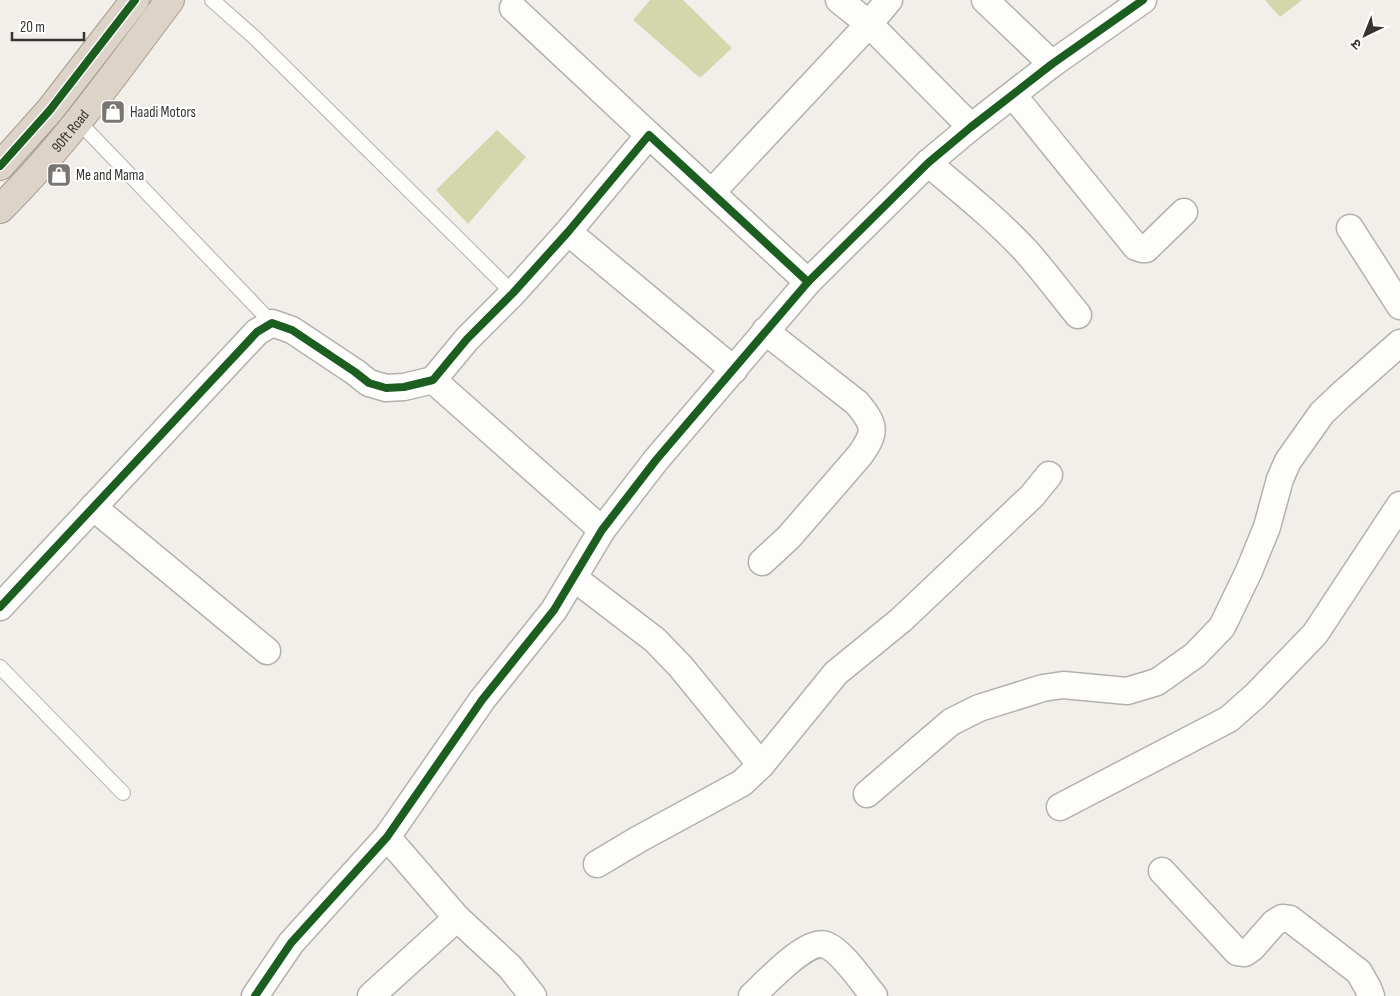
<svg xmlns="http://www.w3.org/2000/svg" width="1400" height="996" font-family="'Sofia Sans Condensed','Noto Sans Devanagari',sans-serif">
  <style>
    .green { fill: #d2d8ac }
    .lines { fill: none; stroke-linecap: round; stroke-linejoin: round }
    .service-casing { stroke: #b3b1ae; stroke-width: 16 }
    .minor-casing { stroke: #b3b1ae; stroke-width: 29 }
    .trunk-casing { stroke: #a69b8b; stroke-width: 30 }
    .service { stroke: #fdfdfc; stroke-width: 14 }
    .minor { stroke: #fdfdfc; stroke-width: 26 }
    .trunk { stroke: #dcd4c9; stroke-width: 28 }
    .cycleway-casing { stroke: #fff; stroke-width: 11 }
    .cycleway { stroke: #1b5e20; stroke-width: 8 }
    .labels { text-anchor: middle; dominant-baseline: central; stroke-width: 4.5; stroke-linejoin: round; paint-order: stroke }
    .poi-label { font-size: 15px; fill: #363331; stroke: #fff; text-anchor: start }
    .street-label { font-size: 15px; fill: #363331; stroke: #fff }
  </style>
  <rect width="100%" height="100%" fill="#f2efeb"/>
  <g class="green">
    <polygon points="650,0 683,0 732,48 700,78 633,20"/>
    <polygon points="1265,0 1302,0 1280,17"/>
    <polygon points="497,130 526,157 468,224 436,190"/>
  </g>
  <g class="lines">
    <defs>
      <g id="service">
        <polyline points="212,0 254,37 513,293"/>
        <polyline points="78,121 272,323"/>
        <polyline points="0,667 123,793"/>
      </g>
      <g id="minor">
        <polyline points="839,0 869,24 971,127"/>
        <polyline points="985,0 1052,64"/>
        <polyline points="513,8 649,135"/>
        <polyline points="1013,95 1136,247 1142,249 1146,249 1184,212"/>
        <path d="M928,163C961,191 995,218 1025,250C1043,270 1060,293 1078,315"/>
        <polyline points="712,192 869,24 889,0"/>
        <polyline points="1350,228 1400,306"/>
        <polyline points="568,232 734,370"/>
        <polyline points="433,380 602,530"/>
        <polyline points="93,507 267,651"/>
        <path d="M762,562L789,537L860,455C877,431 875,425 857,403L765,331"/>
        <polyline points="574,578 655,640 681,667 761,765"/>
        <polyline points="0,607 257,332 272,323 292,330 355,372 369,383 386,388 404,387 433,380 467,339 513,293 568,232 649,135 808,282"/>
        <polyline points="867,794 951,722 979,708 1043,688 1063,685 1127,691 1157,682 1195,655 1222,627 1249,571 1267,527 1280,479 1288,461 1322,413 1341,395 1400,343"/>
        <polyline points="1060,807 1229,719 1256,695 1315,634 1400,505"/>
        <polyline points="387,837 457,918 510,967 533,996"/>
        <polyline points="597,864 639,839 742,783 761,765 836,673 901,620 1032,496 1049,475"/>
        <polyline points="1162,871 1237,952 1245,953 1252,948 1274,923 1282,918 1290,919 1359,972 1368,988 1371,996"/>
        <polyline points="255,996 291,943 387,837 482,700 554,610 602,530 656,460 808,282 928,163 971,127 1052,64 1143,0"/>
        <polyline points="371,996 457,918"/>
        <path d="M752,996C766,983 807,938 826,945C842,951 863,983 874,996"/>
      </g>
      <g id="trunk">
        <polyline points="0,166 50,110 135,0"/>
        <path id="s1" d="M0,209C64,146 116,72 170,0"/>
      </g>
    </defs>
    <use href="#service" class="service-casing"/>
    <use href="#minor" class="minor-casing"/>
    <use href="#trunk" class="trunk-casing"/>
    <use href="#service" class="service"/>
    <use href="#minor" class="minor"/>
    <use href="#trunk" class="trunk"/>
    <defs>
      <g id="cycleway">
        <polyline points="0,166 50,110 135,0"/>
        <polyline points="0,607 257,332 272,323 292,330 355,372 369,383 386,388 404,387 433,380 467,339 513,293 568,232 649,135 808,282"/>
        <polyline points="255,996 291,943 387,837 482,700 554,610 602,530 656,460 808,282 928,163 971,127 1052,64 1143,0"/>
      </g>
    </defs>
    <use href="#cycleway" class="cycleway-casing"/>
    <use href="#cycleway" class="cycleway"/>
  </g>
  <defs>
    <symbol id="shop-square" viewBox="-11 -11 22 22"><rect x="-9" y="-9" width="18" height="18" rx="4" fill="#787572" stroke="#fff"/><path d="M-5-2.5h2.3a2.7 3.5 0 0 1 5.4 0H5L5.5 6h-11ZM-1.5-2.5h3a1.5 2.3 0 0 0-3 0Z" fill="#fff"/></symbol>
  </defs>
  <g fill-rule="evenodd">
    <use href="#shop-square" x="99" y="98" width="28" height="28"/>
    <use href="#shop-square" x="45" y="161" width="28" height="28"/>
  </g>
  <g class="labels">
    <g class="poi-label">
      <text x="130" y="112">Haadi Motors</text>
      <text x="76" y="175">Me and Mama</text>
    </g>
    <g class="street-label">
      <text stroke="none"><textPath href="#s1" startOffset="105">90ft Road</textPath></text>
    </g>
  </g>
  <g transform="translate(1365 35) rotate(223)" stroke="#ffffff" stroke-width="4" paint-order="stroke">
  <path d="M0-4L9 19L0 12L-9 19Z" fill="#363331"/>
  <text y="-8" font-size="14" font-weight="bold" text-anchor="middle" fill="#363331">उ</text>
  </g>
  <path d="M12 32v8h72v-8" fill="none" stroke="#363331" stroke-width="2.5"/>
  <text x="20" y="32" font-size="15" fill="#363331" stroke="#ffffff" stroke-width="4" paint-order="stroke">20 m</text>
</svg>
